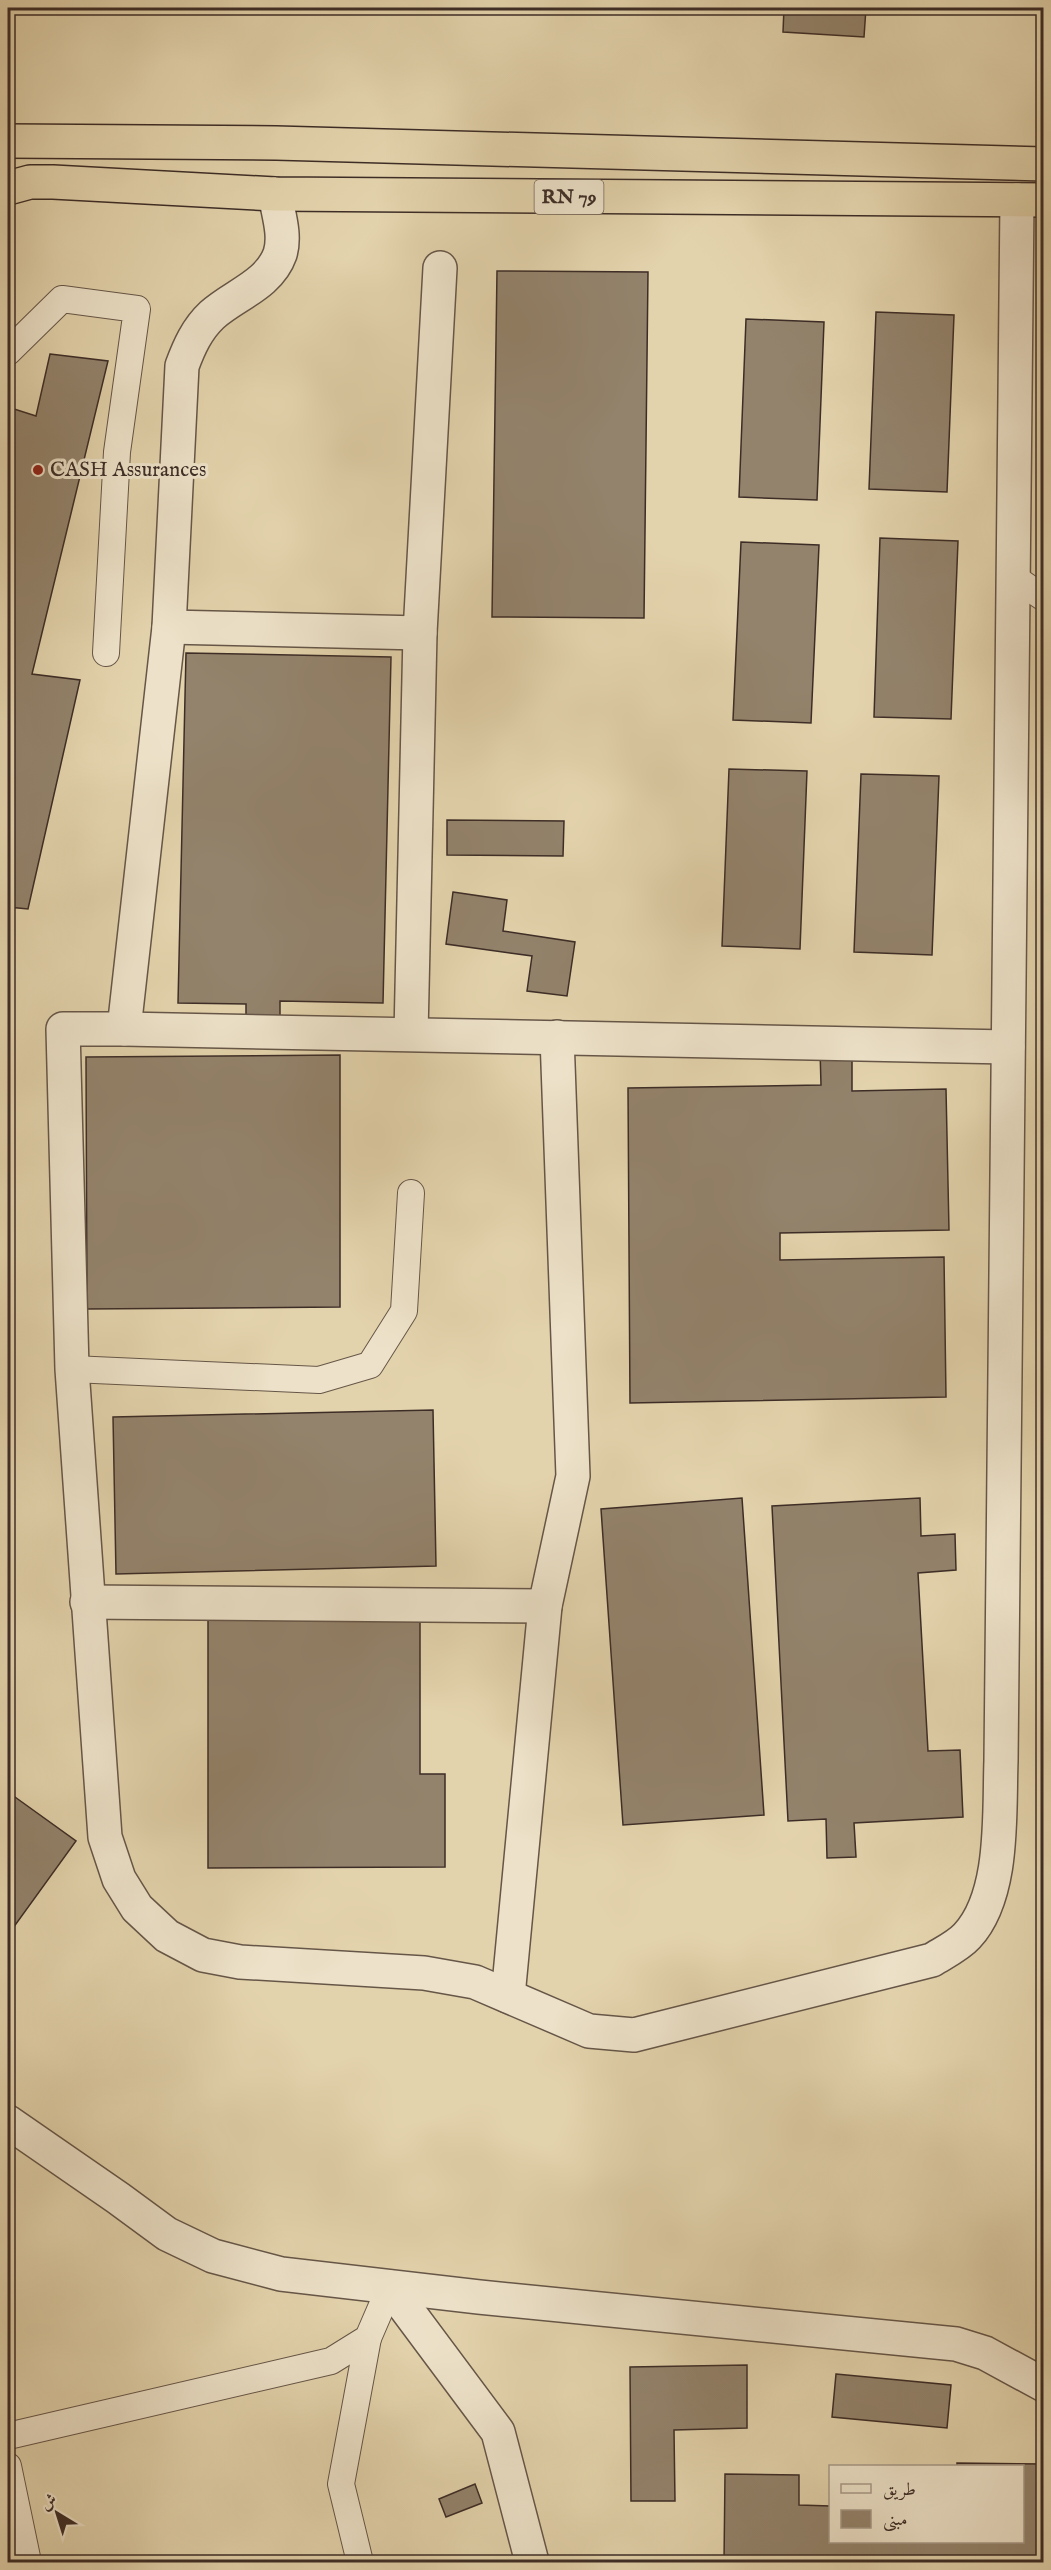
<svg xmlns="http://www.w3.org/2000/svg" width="1051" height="2570" font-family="'IM FELL English',Amiri,serif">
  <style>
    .building { fill: #93836c; stroke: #3d2d27; stroke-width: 1.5 }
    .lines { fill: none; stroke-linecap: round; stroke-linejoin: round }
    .service-casing { stroke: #665648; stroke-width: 28 }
    .minor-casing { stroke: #665648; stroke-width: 36 }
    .trunk-casing { stroke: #3d2d27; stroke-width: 36 }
    .service { stroke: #ede2c9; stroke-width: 26 }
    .minor { stroke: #ede2c9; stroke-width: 33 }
    .trunk { stroke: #e3d3ac; stroke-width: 33 }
    .poi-dot { fill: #8f2418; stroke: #ede2c9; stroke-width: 2 }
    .labels { text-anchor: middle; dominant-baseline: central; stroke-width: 6; stroke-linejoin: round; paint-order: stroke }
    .shield { fill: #ede2c9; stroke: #726358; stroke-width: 1.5 }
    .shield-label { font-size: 20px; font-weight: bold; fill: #3d2d27 }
    .poi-label { font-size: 21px; fill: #3d2d27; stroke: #ede2c9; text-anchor: start }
  </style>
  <rect width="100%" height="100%" fill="#e3d3ac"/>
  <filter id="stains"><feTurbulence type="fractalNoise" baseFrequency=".00333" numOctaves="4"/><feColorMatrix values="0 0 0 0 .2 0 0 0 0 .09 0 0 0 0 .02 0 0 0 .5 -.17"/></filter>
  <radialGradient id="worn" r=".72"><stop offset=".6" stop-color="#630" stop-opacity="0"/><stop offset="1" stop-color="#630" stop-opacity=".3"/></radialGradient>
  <g class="building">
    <polygon points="784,8 866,8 864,37 783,32"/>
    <polygon points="497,271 648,272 644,618 492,617"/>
    <polygon points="876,312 954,315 947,492 869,489"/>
    <polygon points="746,319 824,322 817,500 739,497"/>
    <polygon points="50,354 108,361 32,674 80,680 28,909 8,907 8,407 36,416"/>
    <polygon points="880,538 958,541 951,719 874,717"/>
    <polygon points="741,542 819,545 811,723 733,720"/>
    <polygon points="186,653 391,657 383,1003 280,1001 280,1019 246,1018 246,1004 178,1003"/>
    <polygon points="729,769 807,771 800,949 722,946"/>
    <polygon points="861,774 939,776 932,955 854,952"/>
    <polygon points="447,820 564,821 563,856 447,855"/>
    <polygon points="453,892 507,900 503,931 575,942 567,996 527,991 532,956 446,944"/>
    <polygon points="852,1048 852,1091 946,1089 949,1230 780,1233 780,1260 944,1257 946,1397 630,1403 628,1088 821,1085 820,1049"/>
    <polygon points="340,1055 340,1307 87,1309 86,1057"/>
    <polygon points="433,1410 436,1566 116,1574 113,1417"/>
    <polygon points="742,1498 764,1815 623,1825 601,1509"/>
    <polygon points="920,1498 921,1536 955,1534 956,1570 918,1573 928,1751 960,1750 963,1817 854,1823 856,1857 827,1858 826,1819 788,1821 772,1506"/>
    <polygon points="420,1616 420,1774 445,1774 445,1867 208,1868 208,1617"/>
    <polygon points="8,1792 76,1841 8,1935"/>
    <polygon points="747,2365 747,2428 674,2430 675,2501 631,2501 630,2367"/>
    <polygon points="836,2374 951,2385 947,2428 832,2417"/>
    <polygon points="957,2463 1044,2464 1042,2562 724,2562 725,2474 799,2475 799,2505 830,2506 830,2542 1022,2542 1022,2466 957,2466"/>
    <polygon points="475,2484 482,2503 446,2517 439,2499"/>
  </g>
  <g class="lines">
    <defs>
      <g id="service">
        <polyline points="8,352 62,299 137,309 117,452 106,653"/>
        <polyline points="1013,577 1044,598"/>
        <polyline points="72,1369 319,1380 370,1365 404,1311 411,1193"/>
        <polyline points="8,2436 331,2361 368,2338 390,2287"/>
        <polyline points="8,2466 28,2562"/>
        <polyline points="360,2562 341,2484 368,2338"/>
      </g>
      <g id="minor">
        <path d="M275,194C278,213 286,235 280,254C269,285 234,295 212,315C197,329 189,347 182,366L169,627L124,1029H63L72,1369L105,1837L119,1879L137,1908L167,1936L203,1955L240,1962L424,1973L475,1982L589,2031L634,2035L932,1960C943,1953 958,1946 967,1936C1005,1895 999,1813 1001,1761L1017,200"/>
        <polyline points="169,627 420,633 440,268"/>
        <polyline points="124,1029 1008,1047"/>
        <polyline points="411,1034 420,633"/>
        <polyline points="87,1602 545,1606"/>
        <polyline points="508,1996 545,1606 573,1476 557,1037"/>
        <polyline points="8,2122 118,2198 167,2234 213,2256 281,2274 479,2297 956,2344 985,2353 1044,2385"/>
        <polyline points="390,2287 498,2432 532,2562"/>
      </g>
      <g id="trunk">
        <polyline points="8,141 276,143 1044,164"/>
        <polyline points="8,188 30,182 53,182 275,194 1044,200"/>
      </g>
    </defs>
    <use href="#service" class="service-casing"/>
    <use href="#minor" class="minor-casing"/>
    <use href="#trunk" class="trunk-casing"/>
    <use href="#service" class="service"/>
    <use href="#minor" class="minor"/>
    <use href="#trunk" class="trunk"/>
  </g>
  <circle class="poi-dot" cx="38" cy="470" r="6"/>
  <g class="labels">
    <rect class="shield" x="534.5" y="180" width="69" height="34" rx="4.5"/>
    <g class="shield-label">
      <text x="569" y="197">RN 79</text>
    </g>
    <g class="poi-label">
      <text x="50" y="470">CASH Assurances</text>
    </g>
  </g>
  <rect width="1051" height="2570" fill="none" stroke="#e3d3ac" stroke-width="30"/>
  <rect x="9" y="9" width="1033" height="2552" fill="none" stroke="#3d2d27" stroke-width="3"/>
  <rect x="15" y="15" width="1021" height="2540" fill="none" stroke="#3d2d27" stroke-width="1.5"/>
  <rect x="829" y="2465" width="195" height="78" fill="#ede2c9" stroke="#a79a88" stroke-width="1.5"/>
  <rect x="841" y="2484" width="30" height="9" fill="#ede2c9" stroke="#a79a88" stroke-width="1.5"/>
  <text x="883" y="2495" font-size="18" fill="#3d2d27">طريق</text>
  <rect x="841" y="2510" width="30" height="18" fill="#93836c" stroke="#a79a88" stroke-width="1.5"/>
  <text x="883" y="2525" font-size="18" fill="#3d2d27">مبنى</text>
  <g transform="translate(57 2513) rotate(322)" stroke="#ede2c9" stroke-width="4.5" paint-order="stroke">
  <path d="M0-4.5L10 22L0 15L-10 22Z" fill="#3d2d27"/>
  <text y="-9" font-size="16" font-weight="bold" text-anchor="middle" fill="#3d2d27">ش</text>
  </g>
  <rect width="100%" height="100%" filter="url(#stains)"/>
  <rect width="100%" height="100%" fill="url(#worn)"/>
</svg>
